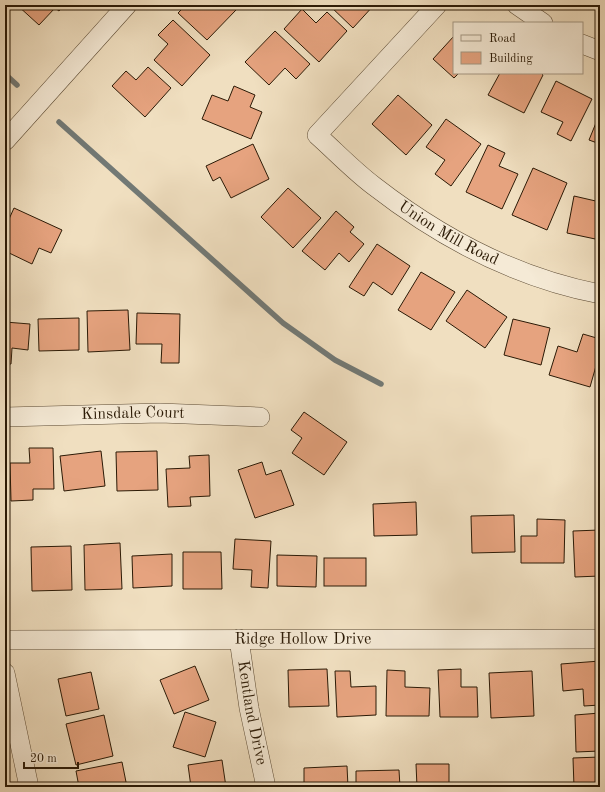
<svg xmlns="http://www.w3.org/2000/svg" width="605" height="792" font-family="'Old Standard TT',serif">
  <style>
    .lines { fill: none; stroke-linecap: round; stroke-linejoin: round }
    .stream { stroke: #727975; stroke-width: 5.5 }
    .building { fill: #e6a37f; stroke: #2b1a06 }
    .minor-casing { stroke: #5c4b34; stroke-width: 20 }
    .minor { stroke: #f5ead6; stroke-width: 19 }
    .labels { text-anchor: middle; dominant-baseline: central; stroke-width: 4; stroke-linejoin: round; paint-order: stroke }
    .street-label { font-size: 16px; fill: #2b1a06; stroke: #f5ead6 }
  </style>
  <rect width="100%" height="100%" fill="#f0dfc0"/>
  <filter id="stains"><feTurbulence type="fractalNoise" baseFrequency=".005" numOctaves="4"/><feColorMatrix values="0 0 0 0 .2 0 0 0 0 .09 0 0 0 0 .02 0 0 0 .5 -.17"/></filter>
  <radialGradient id="worn" r=".72"><stop offset=".6" stop-color="#630" stop-opacity="0"/><stop offset="1" stop-color="#630" stop-opacity=".3"/></radialGradient>
  <g class="lines">
    <g class="stream">
      <polyline points="5,74 17,85"/>
      <polyline points="59,122 283,323 335,360 381,384"/>
    </g>
  </g>
  <g class="building">
    <polygon points="17,5 64,5 59,11 55,8 39,25"/>
    <polygon points="186,5 231,5 236,10 207,40 178,13"/>
    <polygon points="329,5 374,5 353,28"/>
    <polygon points="302,9 316,23 327,12 347,31 319,62 284,29"/>
    <polygon points="173,20 210,55 182,86 154,60 168,44 158,35"/>
    <polygon points="275,31 310,64 296,79 285,68 269,85 245,62"/>
    <polygon points="454,36 454,73 459,73 454,78 433,59"/>
    <polygon points="148,67 171,88 145,117 112,86 126,71 136,80"/>
    <polygon points="500,73 541,73 543,75 524,113 488,95"/>
    <polygon points="556,81 592,99 571,141 557,134 563,122 541,112"/>
    <polygon points="234,86 255,95 250,107 262,112 251,139 202,119 212,95 228,101"/>
    <polygon points="398,95 432,125 406,155 372,124"/>
    <polygon points="600,113 600,144 589,140"/>
    <polygon points="446,119 481,144 451,186 435,174 445,160 426,147"/>
    <polygon points="253,144 269,179 231,198 220,177 213,181 206,166"/>
    <polygon points="488,145 505,153 499,166 518,174 502,209 466,192"/>
    <polygon points="533,168 567,183 547,230 512,215"/>
    <polygon points="288,188 321,218 293,248 261,217"/>
    <polygon points="574,196 600,202 600,240 567,233"/>
    <polygon points="14,208 62,230 51,253 39,248 32,264 5,251 5,228"/>
    <polygon points="336,211 354,227 350,232 364,244 349,262 339,253 325,270 302,251"/>
    <polygon points="377,244 410,266 392,295 373,282 364,296 349,287"/>
    <polygon points="421,272 455,292 431,330 398,310"/>
    <polygon points="467,290 507,317 485,348 446,321"/>
    <polygon points="128,310 130,350 88,352 87,311"/>
    <polygon points="137,313 180,314 179,363 161,363 162,344 136,344"/>
    <polygon points="79,318 79,350 39,351 38,319"/>
    <polygon points="513,319 550,328 541,365 504,355"/>
    <polygon points="5,322 30,324 28,350 12,348 11,364 5,364"/>
    <polygon points="583,334 600,339 600,352 590,387 549,375 558,346 577,352"/>
    <polygon points="304,412 347,442 324,475 292,453 302,438 291,430"/>
    <polygon points="29,448 53,448 54,489 33,489 33,500 11,501 10,463 30,463"/>
    <polygon points="101,451 105,486 64,491 60,456"/>
    <polygon points="157,451 158,490 117,491 116,452"/>
    <polygon points="209,455 210,496 190,497 191,506 168,507 166,469 190,468 189,456"/>
    <polygon points="262,462 266,475 281,470 294,505 255,518 238,470"/>
    <polygon points="416,502 417,535 374,536 373,504"/>
    <polygon points="514,515 515,552 472,553 471,516"/>
    <polygon points="537,519 565,520 564,563 521,563 521,536 537,536"/>
    <polygon points="600,530 600,576 575,577 573,531"/>
    <polygon points="235,539 271,541 268,588 251,587 252,570 233,569"/>
    <polygon points="120,543 122,589 85,590 84,545"/>
    <polygon points="71,546 72,590 32,591 31,547"/>
    <polygon points="183,552 221,552 222,589 183,589"/>
    <polygon points="172,554 172,586 133,588 132,556"/>
    <polygon points="277,555 317,556 316,587 277,586"/>
    <rect x="324" y="558" width="42" height="28"/>
    <polygon points="600,661 600,705 584,706 583,689 563,691 561,664"/>
    <polygon points="195,666 209,700 174,714 160,680"/>
    <polygon points="327,669 329,706 289,707 288,670"/>
    <polygon points="461,669 461,687 477,687 478,717 440,717 438,670"/>
    <polygon points="387,670 405,671 405,687 430,688 429,716 386,716"/>
    <polygon points="335,671 350,671 351,687 376,686 376,715 337,717"/>
    <polygon points="532,671 534,716 491,718 489,673"/>
    <polygon points="91,672 99,709 66,716 58,679"/>
    <polygon points="185,712 216,722 205,757 173,747"/>
    <polygon points="600,713 600,751 576,752 575,715"/>
    <polygon points="104,715 113,756 76,765 66,724"/>
    <polygon points="600,757 600,787 574,787 573,758"/>
    <polygon points="222,760 226,787 191,787 188,765"/>
    <polygon points="122,762 127,787 79,787 76,771"/>
    <polygon points="416,764 449,764 449,787 417,787"/>
    <polygon points="347,766 348,787 304,787 304,768"/>
    <polygon points="399,770 400,787 356,787 356,771"/>
  </g>
  <g class="lines">
    <defs>
      <g id="minor">
        <path id="s1" d="M437,5L317,135C336,152 354,171 374,186C441,238 516,278 600,294"/>
        <polyline points="517,5 543,23"/>
        <polyline points="582,44 600,51"/>
        <polyline points="5,141 127,5"/>
        <path id="s2" d="M5,417L160,413L260,417"/>
        <path id="s3" d="M239,639L249,708L266,787"/>
        <path id="s4" d="M5,640L600,639"/>
        <polyline points="5,673 29,787"/>
      </g>
    </defs>
    <use href="#minor" class="minor-casing"/>
    <use href="#minor" class="minor"/>
  </g>
  <g class="labels">
    <g class="street-label">
      <text stroke="none"><textPath href="#s1" startOffset="342">Union Mill Road</textPath></text>
      <text stroke="none"><textPath href="#s2" startOffset="128">Kinsdale Court</textPath></text>
      <text stroke="none"><textPath href="#s4" startOffset="298">Ridge Hollow Drive</textPath></text>
      <text stroke="none"><textPath href="#s3" startOffset="75">Kentland Drive</textPath></text>
    </g>
  </g>
  <rect width="605" height="792" fill="none" stroke="#f0dfc0" stroke-width="20"/>
  <rect x="6" y="6" width="593" height="780" fill="none" stroke="#2b1a06" stroke-width="2"/>
  <rect x="10" y="10" width="585" height="772" fill="none" stroke="#2b1a06"/>
  <rect x="453" y="22" width="130" height="52" fill="#f5ead6" stroke="#a49783"/>
  <rect x="461" y="35" width="20" height="6" fill="#f5ead6" stroke="#a49783"/>
  <text x="489" y="42" font-size="12" fill="#2b1a06">Road</text>
  <rect x="461" y="52" width="20" height="12" fill="#e6a37f" stroke="#a49783"/>
  <text x="489" y="62" font-size="12" fill="#2b1a06">Building</text>
  <path d="M24 762v6h54v-6" fill="none" stroke="#2b1a06" stroke-width="2"/>
  <text x="30" y="762" font-size="12" fill="#2b1a06" stroke="#f5ead6" stroke-width="3" paint-order="stroke">20 m</text>
  <rect width="100%" height="100%" filter="url(#stains)"/>
  <rect width="100%" height="100%" fill="url(#worn)"/>
</svg>
